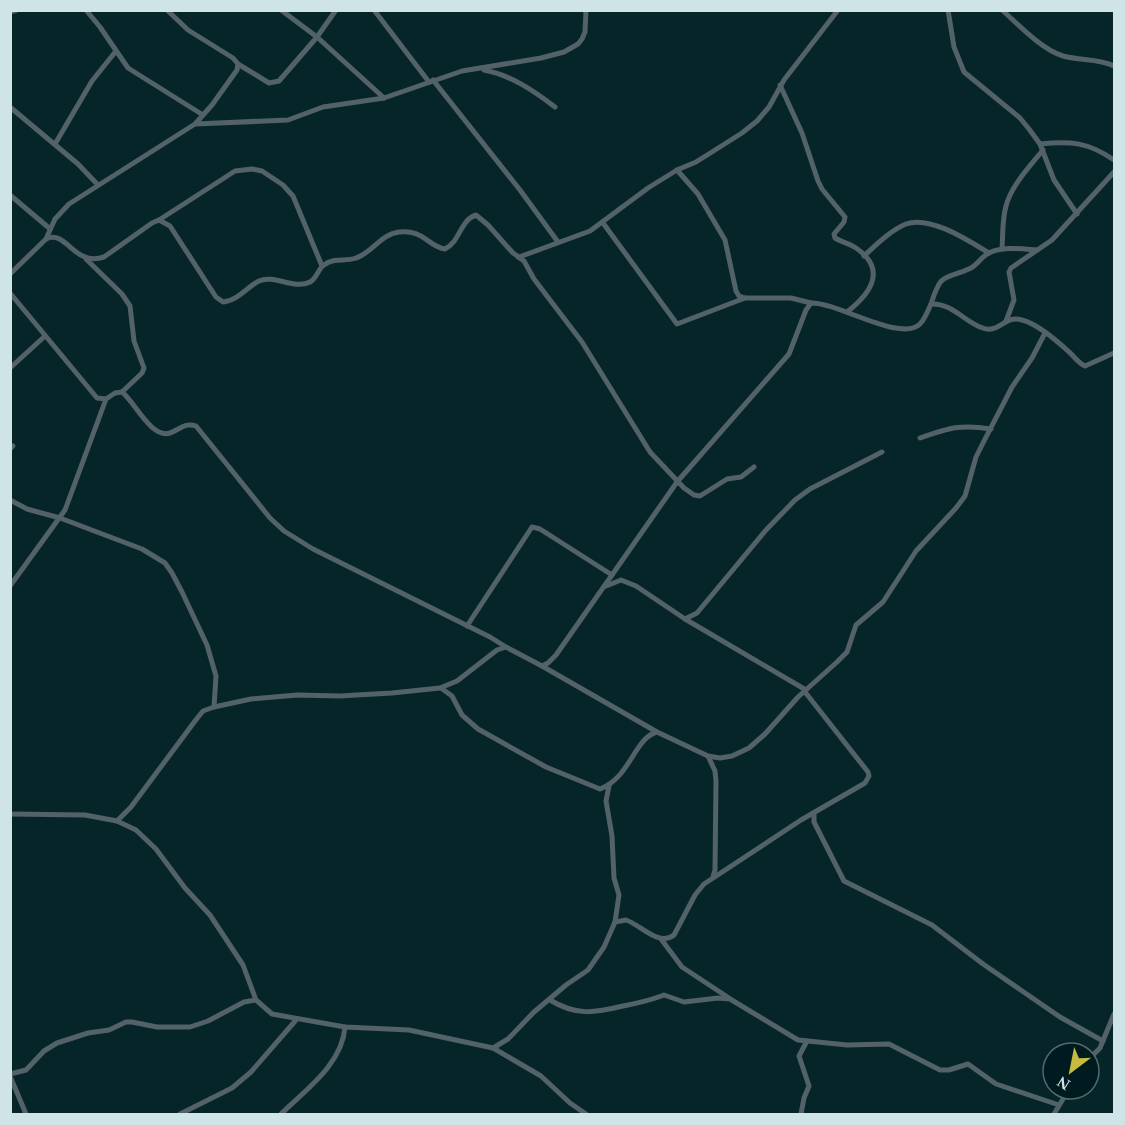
<svg xmlns="http://www.w3.org/2000/svg" width="1125" height="1125" font-family="Georgia,serif">
  <style>
    .lines { fill: none; stroke-linecap: round; stroke-linejoin: round }
    .minor { stroke: #536168; stroke-width: 5 }
  </style>
  <rect width="100%" height="100%" fill="#062529"/>
  <g class="lines">
    <g class="minor">
      <polyline points="86,10 100,27 128,68 203,115"/>
      <polyline points="281,10 317,37 384,98"/>
      <polyline points="374,10 429,82"/>
      <polyline points="948,10 954,47 964,72 1020,118 1029,129 1040,144 1054,180 1077,214"/>
      <path d="M1002,10C1019,25 1041,49 1063,56C1081,61 1098,58 1114,66"/>
      <polyline points="10,12 17,10"/>
      <polyline points="238,64 269,83 279,81 317,37 336,10"/>
      <path d="M484,70C511,75 534,91 555,107"/>
      <polyline points="433,80 520,190 558,242"/>
      <path d="M780,85L802,133L818,181L822,189L845,217L844,222L834,234L835,238C842,242 850,244 856,248C888,270 870,294 847,312"/>
      <polyline points="10,107 78,164 98,185"/>
      <polyline points="195,124 288,120 323,107 384,98 462,71 541,58 564,52 578,44 582,39 585,32 586,10"/>
      <polyline points="55,144 92,81 116,51"/>
      <path d="M1040,144C1071,141 1088,142 1114,160"/>
      <polyline points="677,170 698,194 725,240 736,291 739,296 745,298 791,298 811,303"/>
      <polyline points="10,195 49,228"/>
      <polyline points="159,220 235,171 252,169 262,171 283,185 293,196 322,266"/>
      <polyline points="603,223 677,324 745,298"/>
      <polyline points="46,239 55,219 69,204 195,124 212,105 237,70 238,64 233,58 188,30 167,10"/>
      <path d="M1002,249C1003,235 1002,220 1006,206C1011,186 1030,166 1043,150"/>
      <path d="M864,256C876,245 891,230 906,224C930,215 969,241 989,253"/>
      <polyline points="518,257 524,261 534,279 582,342 650,452 684,488 694,495 700,496 727,479 741,477 754,467"/>
      <polyline points="86,259 122,294 130,306 134,341 144,368 142,373 122,392"/>
      <path d="M10,274L46,239C67,229 73,267 104,257L152,223L159,220L170,226L216,297L223,302C237,301 247,287 259,281C274,274 294,290 310,282C317,278 318,269 324,265C334,257 345,262 356,258C372,253 381,234 399,232C423,229 429,247 445,249C460,242 460,220 476,215L488,225L513,253L519,257L590,231L648,188L677,170L696,162L742,133L757,121L769,107L784,80L838,10"/>
      <path d="M10,293L97,398L106,399L115,393L122,392C135,402 151,439 170,433C179,430 185,422 196,426L270,518L284,531L313,549L490,637L506,647"/>
      <path d="M931,304C942,270 944,281 971,268C978,264 982,256 989,253C1003,246 1022,249 1037,250"/>
      <polyline points="1006,321 1014,300 1009,272 1011,268 1052,240 1114,172"/>
      <polyline points="10,368 45,336"/>
      <path d="M920,438C949,428 960,424 991,429"/>
      <polyline points="10,449 13,446"/>
      <polyline points="10,500 27,509 60,518 142,549 165,563 172,573 182,592 207,645 216,676 214,707"/>
      <polyline points="10,586 65,510 106,399"/>
      <polyline points="606,586 621,580 636,586 685,619 806,690"/>
      <polyline points="685,619 697,613 766,530 795,500 810,489 882,452"/>
      <polyline points="467,626 532,527 540,529 612,575"/>
      <polyline points="542,666 657,732 708,756 720,758 732,756 749,748 765,734 798,697 837,662 847,652 856,625 883,602 916,551 956,508 965,496 976,457 984,441 1012,387 1032,358 1045,333"/>
      <path d="M441,688L452,696L462,715L478,729L546,767L600,789C631,777 634,738 657,732"/>
      <polyline points="708,756 715,771 716,781 715,870 713,877"/>
      <polyline points="814,813 814,822 844,881 932,925 983,964 1060,1017 1103,1041"/>
      <polyline points="10,814 85,815 117,821 136,830 156,849 185,888 210,915 243,965 256,1000 272,1014 345,1027 409,1030 493,1048 541,1076 570,1103 586,1114"/>
      <path d="M117,821L131,807L195,721L203,711L214,707L251,699L297,695L340,696L392,693L440,688L457,681L497,650L506,647L542,666L548,663L556,655L677,482L789,354L806,310L811,303C837,302 901,343 920,324C925,319 928,310 931,304C951,303 963,320 980,327C999,336 1004,314 1022,320C1038,324 1056,340 1068,351C1074,356 1078,363 1085,366L1114,353"/>
      <path d="M615,922L626,920C641,925 659,947 674,935L695,895L704,884L801,820L865,783L869,776L868,772L805,692"/>
      <polyline points="661,939 682,967 729,998"/>
      <path d="M550,1000C576,1016 594,1013 623,1006C638,1003 649,1001 664,995L684,1002L718,998L730,999L798,1040L847,1045L889,1044L940,1070H949L968,1064L996,1084L1059,1105"/>
      <polyline points="493,1048 508,1039 534,1012 566,985 588,970 604,947 615,922 619,895 614,878 612,836 606,801 609,786"/>
      <polyline points="1089,1059 1100,1048 1114,1014"/>
      <polyline points="10,1074 26,1070 44,1051 57,1043 88,1033 109,1030 126,1022 132,1022 157,1027 190,1027 208,1021 244,1002 256,1000"/>
      <polyline points="10,1076 26,1114"/>
      <polyline points="180,1114 232,1088 251,1072 296,1020"/>
      <path d="M281,1114C305,1090 342,1065 345,1027"/>
      <polyline points="801,1114 804,1098 809,1086 799,1056 807,1041"/>
      <polyline points="1054,1114 1069,1089"/>
    </g>
  </g>
  <rect width="1125" height="1125" fill="none" stroke="#cfe4e7" stroke-width="24"/>
  <g transform="translate(1071 1071) rotate(212)"><circle r="28" fill="#001b1f" stroke="#536b6f" stroke-width="1.5"/>
  <path d="M0-4.5L10 22L0 15L-10 22Z" fill="#c6bb3c"/>
  <text y="-9" font-size="16" font-weight="bold" text-anchor="middle" fill="#cfe4e7">N</text>
  </g>
</svg>
